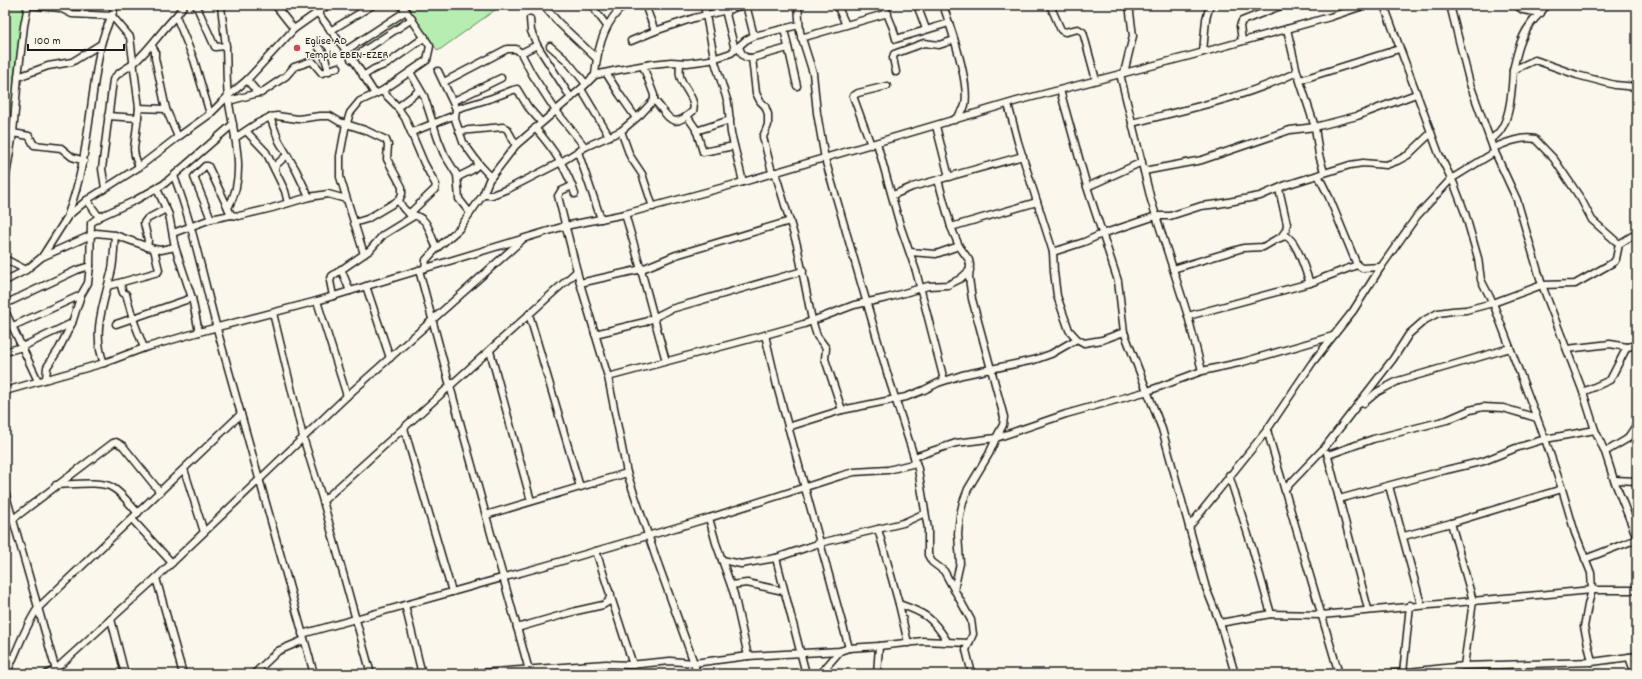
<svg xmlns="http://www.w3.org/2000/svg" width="1642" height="679" font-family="Dekko,sans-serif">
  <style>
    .green { fill: #b6edb0; stroke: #698466 }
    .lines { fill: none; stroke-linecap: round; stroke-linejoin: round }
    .minor-casing { stroke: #1c1c1c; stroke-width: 9 }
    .minor { stroke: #fbf7ec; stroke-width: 6 }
    .poi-dot { fill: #d1495b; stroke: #fbf7ec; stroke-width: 1.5 }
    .labels { text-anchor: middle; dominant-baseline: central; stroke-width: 3; stroke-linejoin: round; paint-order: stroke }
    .poi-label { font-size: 12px; fill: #1c1c1c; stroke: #fbf7ec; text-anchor: start }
  </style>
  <rect width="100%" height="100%" fill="#fbf7ec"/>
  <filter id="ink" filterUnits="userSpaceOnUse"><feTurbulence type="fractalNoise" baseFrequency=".025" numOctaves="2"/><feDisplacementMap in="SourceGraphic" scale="8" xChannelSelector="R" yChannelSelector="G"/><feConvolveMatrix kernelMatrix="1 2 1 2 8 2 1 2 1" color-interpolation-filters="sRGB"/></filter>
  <g filter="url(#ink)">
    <g class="green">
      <polygon points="5,5 24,5 5,166"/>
      <polygon points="405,5 502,5 438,51"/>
    </g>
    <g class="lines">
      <defs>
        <g id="minor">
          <polyline points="28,5 60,8 72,14 112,16 130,37 139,108 134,149 135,156 139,167"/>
          <polyline points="196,5 215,47 226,46"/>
          <polyline points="275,5 294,29"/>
          <polyline points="543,5 559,23 596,58"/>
          <polyline points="591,5 607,26"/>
          <polyline points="645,5 655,31 694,18 731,9 743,5"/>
          <polyline points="704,5 715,62 728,103 731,133 743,182"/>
          <polyline points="746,5 754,36"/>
          <polyline points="798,5 800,32 813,73 817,113 825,159 888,376 918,469 928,529 928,555 932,562 944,571 971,620 973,634 966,650 972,674"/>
          <polyline points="837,5 846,25"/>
          <polyline points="917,5 926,29"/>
          <path d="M943,5C951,28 970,82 965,105C964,111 958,116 954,120"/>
          <polyline points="1050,5 1061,30 1065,32 1078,29 1083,32 1096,80"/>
          <polyline points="1384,5 1439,154 1454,184 1465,213 1478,258 1481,280 1493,303 1545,439 1562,489 1575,533 1591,573 1592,590 1588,605 1584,627 1592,662"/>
          <polyline points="1450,5 1470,84 1493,148 1517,200 1542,285 1583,392 1595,430 1605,452 1614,480 1637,538"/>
          <polyline points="1450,5 1458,5"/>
          <polyline points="1516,5 1523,10 1541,13"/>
          <polyline points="725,10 735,50"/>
          <polyline points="886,11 893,28 896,39 949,23"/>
          <polyline points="318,13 356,64 375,94"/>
          <polyline points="176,16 184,5"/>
          <polyline points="530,19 531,31 537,45 571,98"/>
          <polyline points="784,29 797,86"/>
          <polyline points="1287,29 1297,72 1315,127 1319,155 1324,172"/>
          <polyline points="330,31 373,5"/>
          <polyline points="801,38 888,13"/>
          <polyline points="631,41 655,31"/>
          <polyline points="1242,41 1240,26 1242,21 1283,5"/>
          <polyline points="152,46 155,51 155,58 166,109 178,137"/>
          <polyline points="550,46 567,61 586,84"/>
          <path d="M739,47C742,55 743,58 752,58L788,48"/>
          <polyline points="319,48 323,52 329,71"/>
          <polyline points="345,51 406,11"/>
          <polyline points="1203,52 1206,19 1210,5"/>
          <polyline points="521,53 537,45"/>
          <polyline points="752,58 756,93 760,101 765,106 768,114 768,125 763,137 772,172"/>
          <polyline points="351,59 412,19"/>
          <path d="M1513,70C1517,54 1520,38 1530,25C1535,17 1542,13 1546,5"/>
          <polyline points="438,71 456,109 455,119 463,142 479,164 491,177"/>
          <polyline points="410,72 424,96 438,139 444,154 457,175 459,199 470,213"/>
          <polyline points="896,72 893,58 894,54 924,43 939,45 954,40"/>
          <polyline points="606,73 620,95 636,118"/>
          <polyline points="1124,73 1133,36 1129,5"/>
          <polyline points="1120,74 1151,200 1188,316 1202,371"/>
          <polyline points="595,75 618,70 652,64 671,62 687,63 710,60 731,53 746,40 754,36 799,25"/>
          <polyline points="363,76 374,69 387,64 425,37"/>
          <polyline points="18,77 48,66 72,62 101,44"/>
          <polyline points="247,80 258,93 261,93 286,76 294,67 312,61 322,73 338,67"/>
          <polyline points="1300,80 1399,49"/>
          <polyline points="444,82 507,49 516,49 521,53 532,74 556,111 585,147"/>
          <polyline points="581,89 609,136"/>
          <polyline points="1060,90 1088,190 1118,281 1124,332 1162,429 1206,588 1220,623 1235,674"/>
          <polyline points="382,91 395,104 405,118 424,163 436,185 435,189 409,214"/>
          <path d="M654,100C669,115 670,132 693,111C697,99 682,87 680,76C679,72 680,67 680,63"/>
          <polyline points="229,101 258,93"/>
          <polyline points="454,101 501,78"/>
          <polyline points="1008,104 1018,142 1053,252 1054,272 1057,296 1069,330 1077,339 1084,343 1102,340 1124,332"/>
          <polyline points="398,107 420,90"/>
          <polyline points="139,108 166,109"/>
          <polyline points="456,109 492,98 513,90 517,89 528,107 541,122"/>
          <polyline points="108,116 138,118"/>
          <polyline points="687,116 696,129 703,152 734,146"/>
          <polyline points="270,117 279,141 296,170 309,197"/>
          <path d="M1132,123C1188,109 1246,97 1297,72"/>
          <polyline points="936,126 949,177"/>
          <path d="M535,128C553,148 567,169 575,194"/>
          <polyline points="246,131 266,152 285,191 288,203"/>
          <polyline points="459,131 503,127 507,129 516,145"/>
          <polyline points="621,131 630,156 642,174 653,207"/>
          <polyline points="696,131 730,120"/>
          <polyline points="412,132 455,115"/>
          <polyline points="13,133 29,136 34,145 61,148 72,157 84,161"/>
          <path d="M235,138L256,124L270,117L277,116L298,119L320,116H330L340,122L365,130L386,140L388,145L387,159L402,187V194L399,200C405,218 416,211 425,222C430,228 432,240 437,248"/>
          <path d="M1490,139C1511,130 1512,89 1513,70L1535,60L1577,75L1615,85L1637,87"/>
          <polyline points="877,143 900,225 916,271 944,380"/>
          <polyline points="871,145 853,96 858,93 887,86"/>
          <path d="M1493,148C1505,143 1521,136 1535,139L1554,159L1581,199L1592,220L1619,244"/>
          <polyline points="578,152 601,219"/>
          <polyline points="275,170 276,165 287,155"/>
          <polyline points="1144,171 1202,160 1290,130 1315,127 1357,116 1416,94"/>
          <polyline points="775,172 797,245 812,320 817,336 826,348 825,359 842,410"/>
          <polyline points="1318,175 1329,197 1357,265 1362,268 1381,267"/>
          <path d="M174,176C194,228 204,283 219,336C251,449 282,561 314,674"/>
          <polyline points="458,177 472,170 479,164"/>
          <polyline points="938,180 951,227 959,246 969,260 970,265 969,278 972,299 1004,417 1003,425 996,438 989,454 968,489 963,502 960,515 958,534 960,563 954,590"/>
          <polyline points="5,182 13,133 18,77 24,26 28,5"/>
          <polyline points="572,186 561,191 558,196 580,283 608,377 627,473 657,561 694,663 697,674"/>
          <polyline points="1087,187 1142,162"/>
          <path d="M105,188L102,169L113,80C117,72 127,69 134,63C150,49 161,31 176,16L194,60L210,114"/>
          <polyline points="157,189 169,215 175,247 192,298 199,332"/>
          <polyline points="1279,189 1287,224 1286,230 1281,237"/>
          <polyline points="483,195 492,195 510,188 561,162 585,147 621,131 641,114 654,100 654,95 643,66"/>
          <polyline points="893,195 912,187 1023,156"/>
          <polyline points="87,200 99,217"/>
          <path d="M68,214C89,160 89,102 101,45C104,32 111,18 116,5"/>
          <path d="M625,214C640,263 652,312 666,361"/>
          <polyline points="231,215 239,216 272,208 309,197 328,194 346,199"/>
          <polyline points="211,219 194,177 205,166 208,166 228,208"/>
          <polyline points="354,223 367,219 399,200"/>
          <polyline points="951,227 1037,202"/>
          <path d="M173,233L211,219L231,215L228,208C248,174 233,134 228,97C226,81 227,64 226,48C225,34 222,19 221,5"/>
          <polyline points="147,247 148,240 144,223 147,219 166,209"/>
          <polyline points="910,252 936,254 959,246"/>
          <polyline points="1053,252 1084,242 1102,234 1156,216 1170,216 1201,206 1218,204 1260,196 1286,185 1350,165 1363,163 1386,165 1397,161 1408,155 1431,133"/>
          <polyline points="364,254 340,177 340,156 345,129 350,113 360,101 382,91 427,60 430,46 406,11 400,5"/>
          <polyline points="42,257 96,233 115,235 154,249 161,250 175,247"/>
          <polyline points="5,259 26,270"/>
          <path d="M425,268L426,260L437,248L459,229L483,195L489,180L516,145L581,89L595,75C597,50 604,21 625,5"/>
          <polyline points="341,269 350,291"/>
          <path d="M1173,269L1243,248L1263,247L1275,240L1285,236C1297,239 1305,271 1310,283"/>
          <polyline points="419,270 450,386 577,271"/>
          <polyline points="5,281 26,270 42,257 68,216 87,200 139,167 178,137 210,114 228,96 247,80 294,29 328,5"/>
          <polyline points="120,283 123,293 126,294 133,319 144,348"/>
          <polyline points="580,283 642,269 676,255 790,221"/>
          <polyline points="108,286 158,272 159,270 154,249"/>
          <polyline points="366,286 390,358"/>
          <polyline points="333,296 330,281 332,276 370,250 383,235 414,216"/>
          <polyline points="317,301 347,396"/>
          <polyline points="5,304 77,270 90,266"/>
          <polyline points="5,311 38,381"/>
          <polyline points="273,313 303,437 323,501 371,674"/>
          <polyline points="529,314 580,487"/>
          <polyline points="1188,316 1310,283 1357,265"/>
          <polyline points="116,324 192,298"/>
          <polyline points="13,326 81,295"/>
          <polyline points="595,334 645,322 671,309 803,271"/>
          <polyline points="765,335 804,324 854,305 887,298 928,286 948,285 960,279 970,270"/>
          <polyline points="1567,349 1610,344 1627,347"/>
          <polyline points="490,351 531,501"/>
          <polyline points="5,352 22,347 72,323"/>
          <path d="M104,363C91,332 105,300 112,269C114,258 114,246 115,235"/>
          <polyline points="608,377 765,335 777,386 849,648"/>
          <polyline points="46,379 47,367 59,349 72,323 81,295 88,283 90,266 91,223 99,217 134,201 164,184 233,124"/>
          <polyline points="5,391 104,363 144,348 199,332 317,301 565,226 625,214 743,182 1017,101 1193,55 1330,17 1366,5"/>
          <polyline points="1583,392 1610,380 1627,347 1637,345"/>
          <polyline points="1364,403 1377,392 1398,381 1510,348"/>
          <polyline points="788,427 842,410 906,397 924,390 938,383 962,375 1034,360 1051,354 1077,339"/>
          <polyline points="404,428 452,592"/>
          <polyline points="1267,430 1339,674"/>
          <polyline points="1605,452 1627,439 1637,424"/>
          <polyline points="1327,453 1368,609"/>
          <polyline points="1328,455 1373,439 1447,420 1470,410 1483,407 1503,408 1537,418"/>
          <polyline points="914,457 956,443 996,438 1066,414 1148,391 1202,371 1243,362 1333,336"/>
          <polyline points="184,469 204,532"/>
          <polyline points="1229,475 1252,547 1271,614"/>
          <polyline points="1614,480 1637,481"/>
          <path d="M56,485C70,485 102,480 113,488C122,493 130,505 138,513"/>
          <polyline points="1389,486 1421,604"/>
          <polyline points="1285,489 1325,447 1393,359 1409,334 1425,320 1438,313 1452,311 1466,310 1493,303 1542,285 1575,284 1614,262 1616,259 1619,244 1637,233"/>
          <polyline points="5,492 57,674"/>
          <polyline points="1339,499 1446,470 1484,461 1516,448 1545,439 1595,430"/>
          <polyline points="323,501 450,386 530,674"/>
          <polyline points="486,515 627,473"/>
          <polyline points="709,518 716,543 734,594 748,656"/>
          <polyline points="13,519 113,443 116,442 123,446 160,492"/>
          <polyline points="132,519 172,563"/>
          <polyline points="1451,523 1473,601 1464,666"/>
          <polyline points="1189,527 1267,430 1312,363 1353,311 1381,267 1417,216 1451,179 1495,152"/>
          <polyline points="878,529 899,604 908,643"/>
          <polyline points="1404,536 1451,523 1562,489"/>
          <polyline points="596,551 633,665"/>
          <polyline points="776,558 806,674"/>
          <polyline points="1585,559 1637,539"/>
          <polyline points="722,560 741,564 776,558 820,543 903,523 925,513"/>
          <polyline points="156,578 183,674"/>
          <polyline points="731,585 747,583 783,591"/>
          <path d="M899,604C925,613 932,617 947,641"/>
          <polyline points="405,605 422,674"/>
          <polyline points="111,619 125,674"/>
          <polyline points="1220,623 1271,614 1321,615 1592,590 1637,590"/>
          <polyline points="517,628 576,611 603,605 608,602 611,594"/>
          <polyline points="302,634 548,565 709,518 840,476 854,472 888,470 916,463"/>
          <polyline points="1629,657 1635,674"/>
          <polyline points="1403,673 1410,605"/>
          <path d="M6,674C17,652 24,628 38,608L241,414"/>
          <polyline points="47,674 56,669 156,578 347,396 521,241"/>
          <polyline points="254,674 278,651 304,640"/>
          <polyline points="465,674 606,664 629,665 670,661 694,663 748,656 840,651 849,648 879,646 923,641 969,643"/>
          <polyline points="820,674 840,651"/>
          <polyline points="877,674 879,646"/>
          <polyline points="1389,674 1464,666 1592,662 1637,656"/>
        </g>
      </defs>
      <use href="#minor" class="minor-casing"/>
      <use href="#minor" class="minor"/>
    </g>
  </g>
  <circle class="poi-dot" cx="297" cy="48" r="4"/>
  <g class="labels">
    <g class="poi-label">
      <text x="305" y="41">Eglise AD<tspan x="305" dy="14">Temple EBEN-EZER</tspan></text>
    </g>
  </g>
  <rect width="1642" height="679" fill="none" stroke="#fbf7ec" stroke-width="20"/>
  <rect x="10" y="10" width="1622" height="659" fill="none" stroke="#1c1c1c" stroke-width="1.5" filter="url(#ink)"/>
  <path d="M28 44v6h96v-6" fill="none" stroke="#1c1c1c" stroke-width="2"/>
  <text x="34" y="44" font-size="12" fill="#1c1c1c" stroke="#fbf7ec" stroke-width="3" paint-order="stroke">100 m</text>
</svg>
